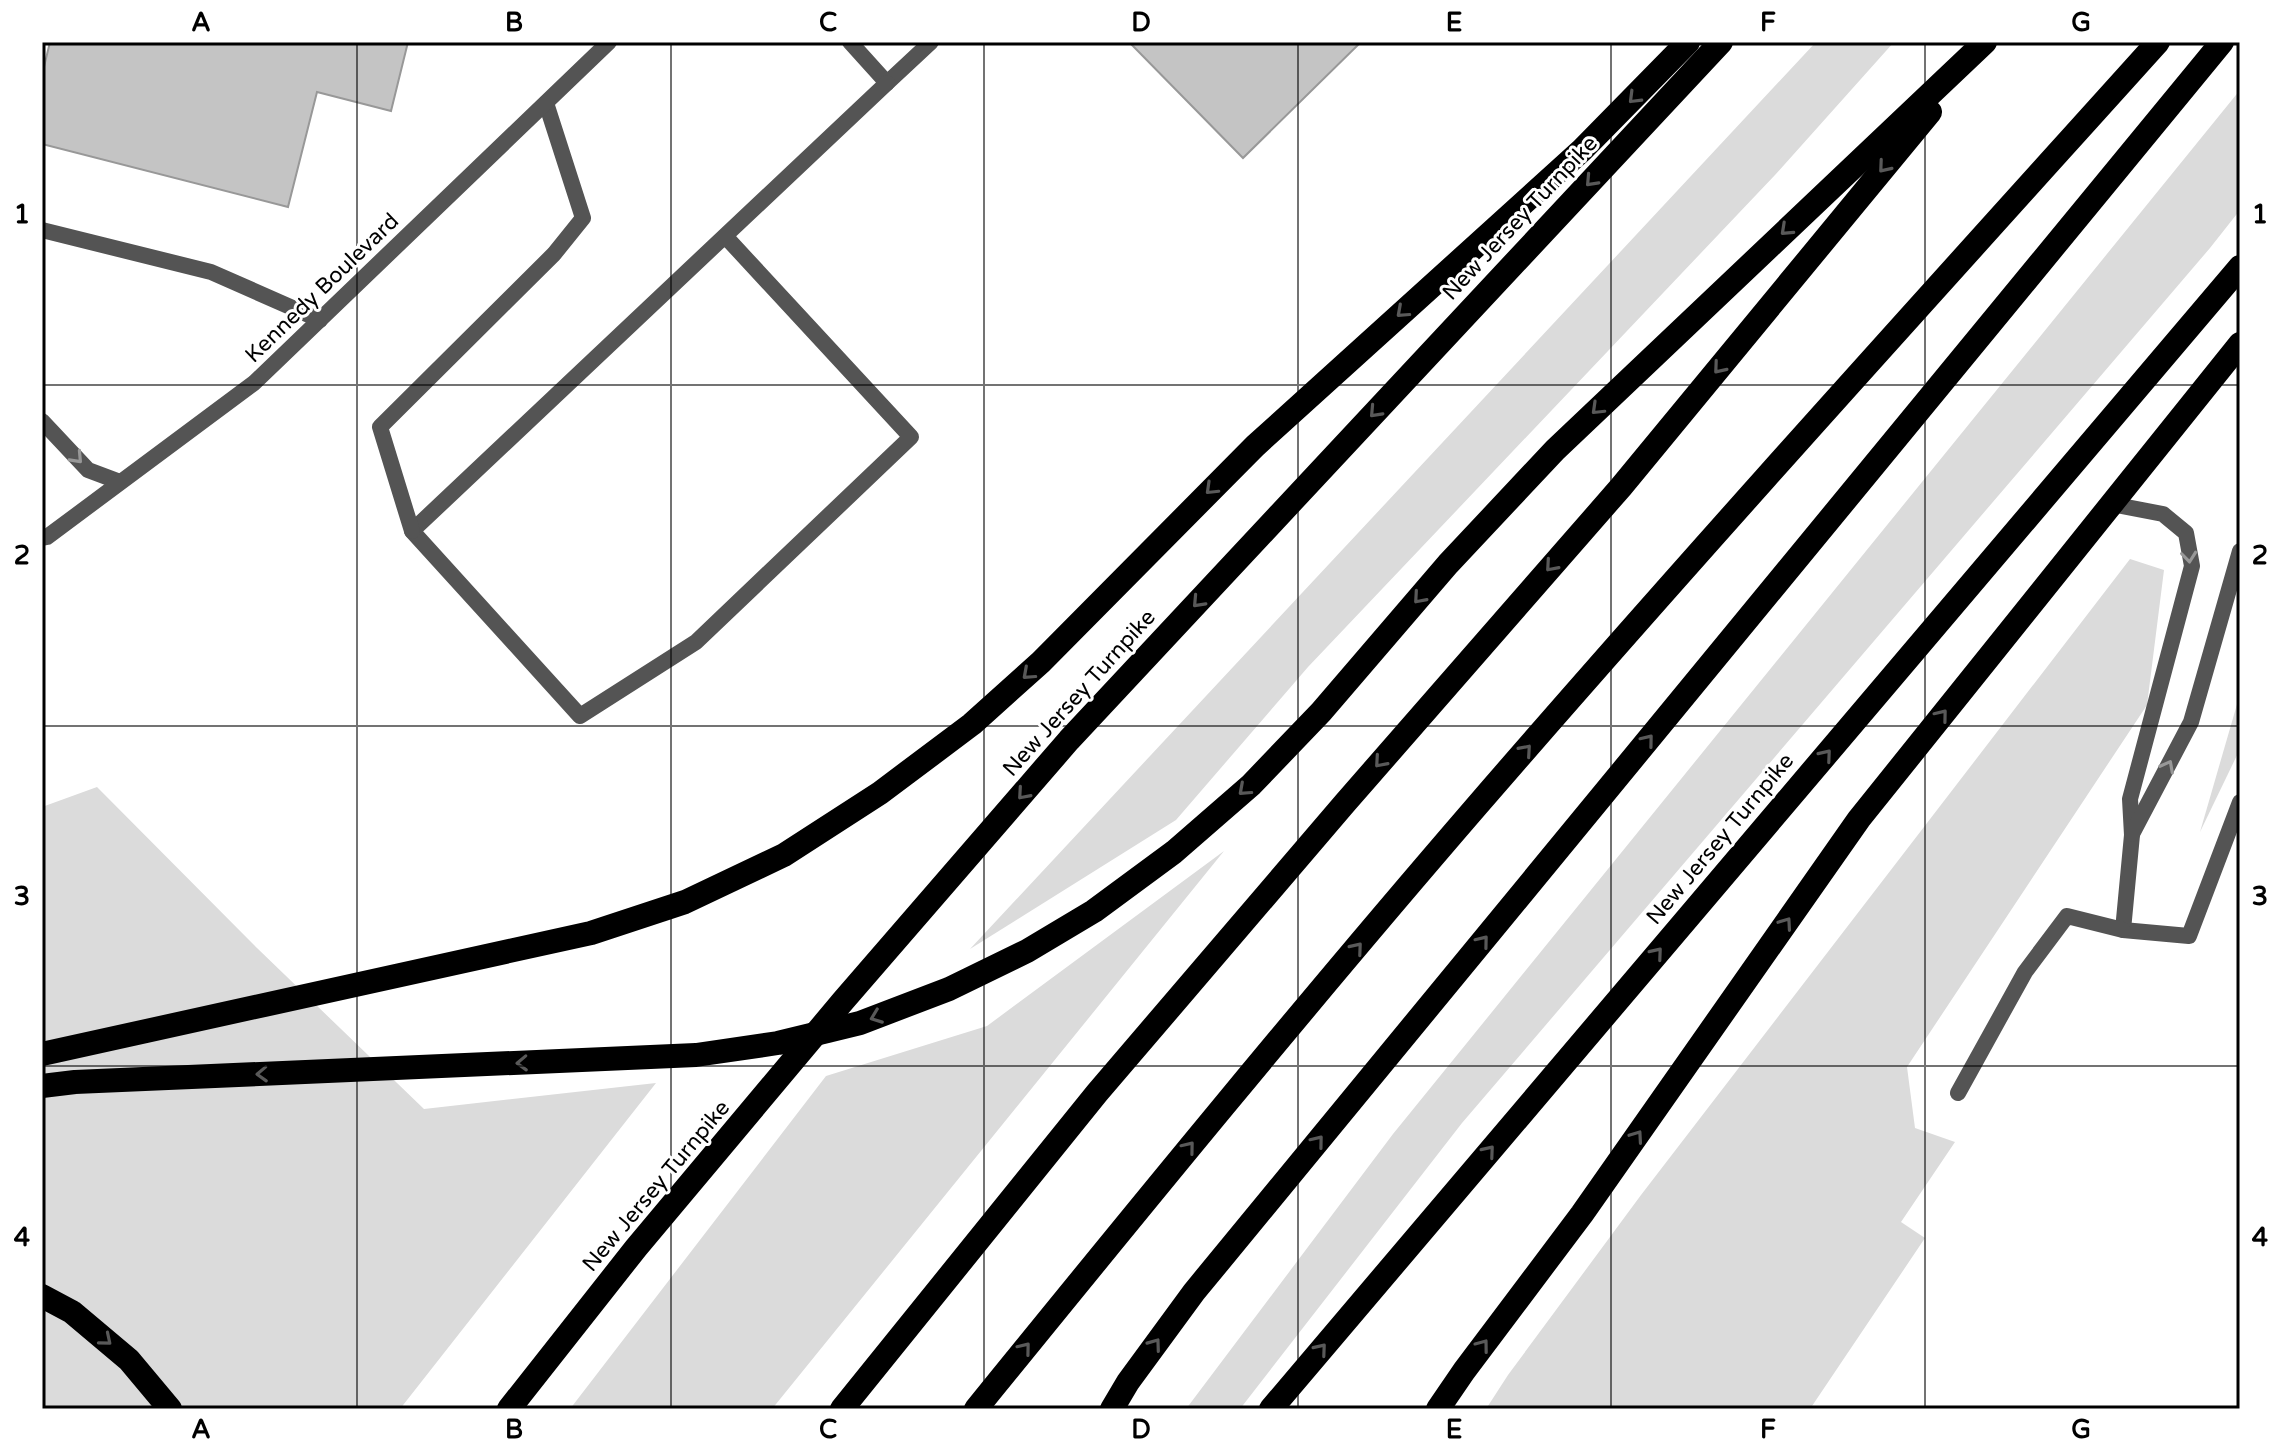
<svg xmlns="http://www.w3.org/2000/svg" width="2282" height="1451" font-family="'Varela Round',sans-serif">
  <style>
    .green { fill: #dbdbdb }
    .building { fill: #c4c4c4; stroke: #989898; stroke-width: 2 }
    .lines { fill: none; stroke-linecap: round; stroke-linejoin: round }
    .lane { stroke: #545454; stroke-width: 16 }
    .street { stroke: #545454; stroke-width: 16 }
    .highway { stroke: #000; stroke-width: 24 }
    .oneway { stroke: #595959 }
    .oneway2 { stroke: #989898 }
    .grid { fill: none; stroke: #000; stroke-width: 2; stroke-opacity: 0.55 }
    .labels { text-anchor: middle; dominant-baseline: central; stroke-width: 6; stroke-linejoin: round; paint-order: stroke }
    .street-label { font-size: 22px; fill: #000; stroke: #fff }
    .neatline { fill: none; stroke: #000; stroke-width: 3 }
    .grid-label { font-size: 26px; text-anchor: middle; font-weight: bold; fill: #000 }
  </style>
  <rect width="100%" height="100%" fill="#fff"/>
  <g class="green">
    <polygon points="1816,42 1894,42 1775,175 1308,667 1176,820 970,949"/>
    <polygon points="2240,90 2240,210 2210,248 1462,1123 1240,1409 1186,1409 1393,1134"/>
    <polygon points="2130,559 2164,570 2147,705 1907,1067 1915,1128 1955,1142 1901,1222 1925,1238 1810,1409 1486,1409 1508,1375 1641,1195"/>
    <polygon points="2240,693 2240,749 2200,832 2240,694"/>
    <polygon points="97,787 257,948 424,1109 656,1083 400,1409 42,1409 42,807"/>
    <polygon points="1224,851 772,1409 570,1409 826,1076 987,1026"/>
  </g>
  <g class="building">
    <polygon points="50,42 408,42 391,111 317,92 288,207 42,144 42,75"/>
    <polygon points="1129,42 1361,42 1243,158"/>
  </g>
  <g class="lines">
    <g class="lane">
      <polyline points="850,42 887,83 931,42"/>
      <polyline points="42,230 211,272 320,320"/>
      <polyline points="725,236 911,437 696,642 580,716 412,531 887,83"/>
      <polyline points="42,421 88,470 120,482"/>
      <polyline points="2111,504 2163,514 2186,533 2192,566 2130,799 2132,835 2123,930 2189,936 2240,802"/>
      <polyline points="412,531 380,427 554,254 583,218 546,103"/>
      <polyline points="2132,834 2191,722 2240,551"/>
      <polyline points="1958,1093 2025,972 2067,916 2123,930"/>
    </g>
    <polyline class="street" points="42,538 47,537 254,383 609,42"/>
    <g class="highway">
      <polyline points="42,1054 591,933 685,902 784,855 880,793 972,724 1041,662 1255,446 1582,150 1688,42"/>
      <polyline points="42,1086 75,1082 696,1055 778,1043 860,1023 949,989 1027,951 1094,911 1174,852 1251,785 1321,712 1448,564 1555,450 1985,42"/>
      <polyline points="42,1296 72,1312 129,1360 170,1409"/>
      <polyline points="509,1409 636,1248 843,1001 1069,740 1721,42"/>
      <polyline points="842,1409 1097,1093 1345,803 1621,487 1930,112"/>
      <path d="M976,1409C1140,1207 1305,1005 1475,808C1699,549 1929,296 2158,42"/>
      <polyline points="1112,1409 1128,1382 1194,1292 2222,42"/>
      <polyline points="1271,1409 2240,267"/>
      <polyline points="1438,1409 1464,1371 1582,1214 1859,819 2240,344"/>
    </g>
  </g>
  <defs><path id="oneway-chevron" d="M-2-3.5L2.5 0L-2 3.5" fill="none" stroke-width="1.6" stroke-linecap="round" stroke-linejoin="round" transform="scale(2)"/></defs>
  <g class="oneway">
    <use href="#oneway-chevron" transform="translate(1634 98) rotate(135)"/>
    <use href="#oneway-chevron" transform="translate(1884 167) rotate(130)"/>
    <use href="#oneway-chevron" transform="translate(1591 181) rotate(133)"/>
    <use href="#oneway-chevron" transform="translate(1786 230) rotate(137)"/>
    <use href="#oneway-chevron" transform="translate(1402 312) rotate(138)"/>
    <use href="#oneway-chevron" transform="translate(1719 368) rotate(130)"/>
    <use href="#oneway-chevron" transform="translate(1597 409) rotate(136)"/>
    <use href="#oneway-chevron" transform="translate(1375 412) rotate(133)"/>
    <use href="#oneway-chevron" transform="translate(1211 489) rotate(136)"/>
    <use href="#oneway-chevron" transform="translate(1551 566) rotate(131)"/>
    <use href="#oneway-chevron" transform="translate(1419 598) rotate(131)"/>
    <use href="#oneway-chevron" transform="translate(1198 602) rotate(133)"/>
    <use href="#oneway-chevron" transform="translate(1028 674) rotate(138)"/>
    <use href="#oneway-chevron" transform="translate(1942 715) rotate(-51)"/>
    <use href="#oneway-chevron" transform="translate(1648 740) rotate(-51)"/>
    <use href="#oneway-chevron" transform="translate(1526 750) rotate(-49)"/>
    <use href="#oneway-chevron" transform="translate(1826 755) rotate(-50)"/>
    <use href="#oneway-chevron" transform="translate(1380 762) rotate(131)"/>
    <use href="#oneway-chevron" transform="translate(1244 790) rotate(138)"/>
    <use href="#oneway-chevron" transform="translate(1023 794) rotate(131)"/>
    <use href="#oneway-chevron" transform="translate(1786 923) rotate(-55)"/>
    <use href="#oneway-chevron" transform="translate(1483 941) rotate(-51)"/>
    <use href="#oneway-chevron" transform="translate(1357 948) rotate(-50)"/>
    <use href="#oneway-chevron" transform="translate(1657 953) rotate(-50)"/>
    <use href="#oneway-chevron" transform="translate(876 1017) rotate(159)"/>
    <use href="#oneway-chevron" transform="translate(522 1063) rotate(178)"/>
    <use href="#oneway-chevron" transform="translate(262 1074) rotate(178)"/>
    <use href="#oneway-chevron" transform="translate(1637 1136) rotate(-55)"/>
    <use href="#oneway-chevron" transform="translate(1318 1141) rotate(-51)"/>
    <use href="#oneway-chevron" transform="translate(1189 1147) rotate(-51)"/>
    <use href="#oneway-chevron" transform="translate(1489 1151) rotate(-50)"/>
    <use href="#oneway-chevron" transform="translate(106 1340) rotate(40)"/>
    <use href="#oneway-chevron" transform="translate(1155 1344) rotate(-54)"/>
    <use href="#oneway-chevron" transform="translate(1483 1345) rotate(-53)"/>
    <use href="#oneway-chevron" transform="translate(1025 1348) rotate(-51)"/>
    <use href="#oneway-chevron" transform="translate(1321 1349) rotate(-50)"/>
  </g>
  <g class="oneway2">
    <use href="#oneway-chevron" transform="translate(77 458) rotate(47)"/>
    <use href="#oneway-chevron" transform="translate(2189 557) rotate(84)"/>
    <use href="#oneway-chevron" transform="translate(2168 766) rotate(-62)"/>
  </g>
  <path class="grid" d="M357,42V1409M671,42V1409M984,42V1409M1298,42V1409M1611,42V1409M1925,42V1409M42,385H2240M42,726H2240M42,1066H2240"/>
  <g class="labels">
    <g class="street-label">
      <text transform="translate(1520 218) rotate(-47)">New Jersey Turnpike</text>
      <text transform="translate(322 288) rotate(-44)">Kennedy Boulevard</text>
      <text transform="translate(1079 693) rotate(-48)">New Jersey Turnpike</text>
      <text transform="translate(1720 839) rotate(-50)">New Jersey Turnpike</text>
      <text transform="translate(656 1186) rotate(-50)">New Jersey Turnpike</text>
    </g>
  </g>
  <rect width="2282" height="1451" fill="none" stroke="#ffffff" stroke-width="88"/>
  <rect x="44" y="44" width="2194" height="1363" class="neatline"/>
  <g class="grid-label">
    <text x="201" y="31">A</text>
    <text x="514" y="31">B</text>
    <text x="828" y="31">C</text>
    <text x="1141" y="31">D</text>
    <text x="1454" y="31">E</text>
    <text x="1768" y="31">F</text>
    <text x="2081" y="31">G</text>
    <text x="22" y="223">1</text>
    <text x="2260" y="223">1</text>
    <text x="22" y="564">2</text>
    <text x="2260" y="564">2</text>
    <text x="22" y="905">3</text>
    <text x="2260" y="905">3</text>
    <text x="22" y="1246">4</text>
    <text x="2260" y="1246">4</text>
    <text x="201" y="1438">A</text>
    <text x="514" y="1438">B</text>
    <text x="828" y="1438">C</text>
    <text x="1141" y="1438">D</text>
    <text x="1454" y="1438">E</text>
    <text x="1768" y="1438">F</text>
    <text x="2081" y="1438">G</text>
  </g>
</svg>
